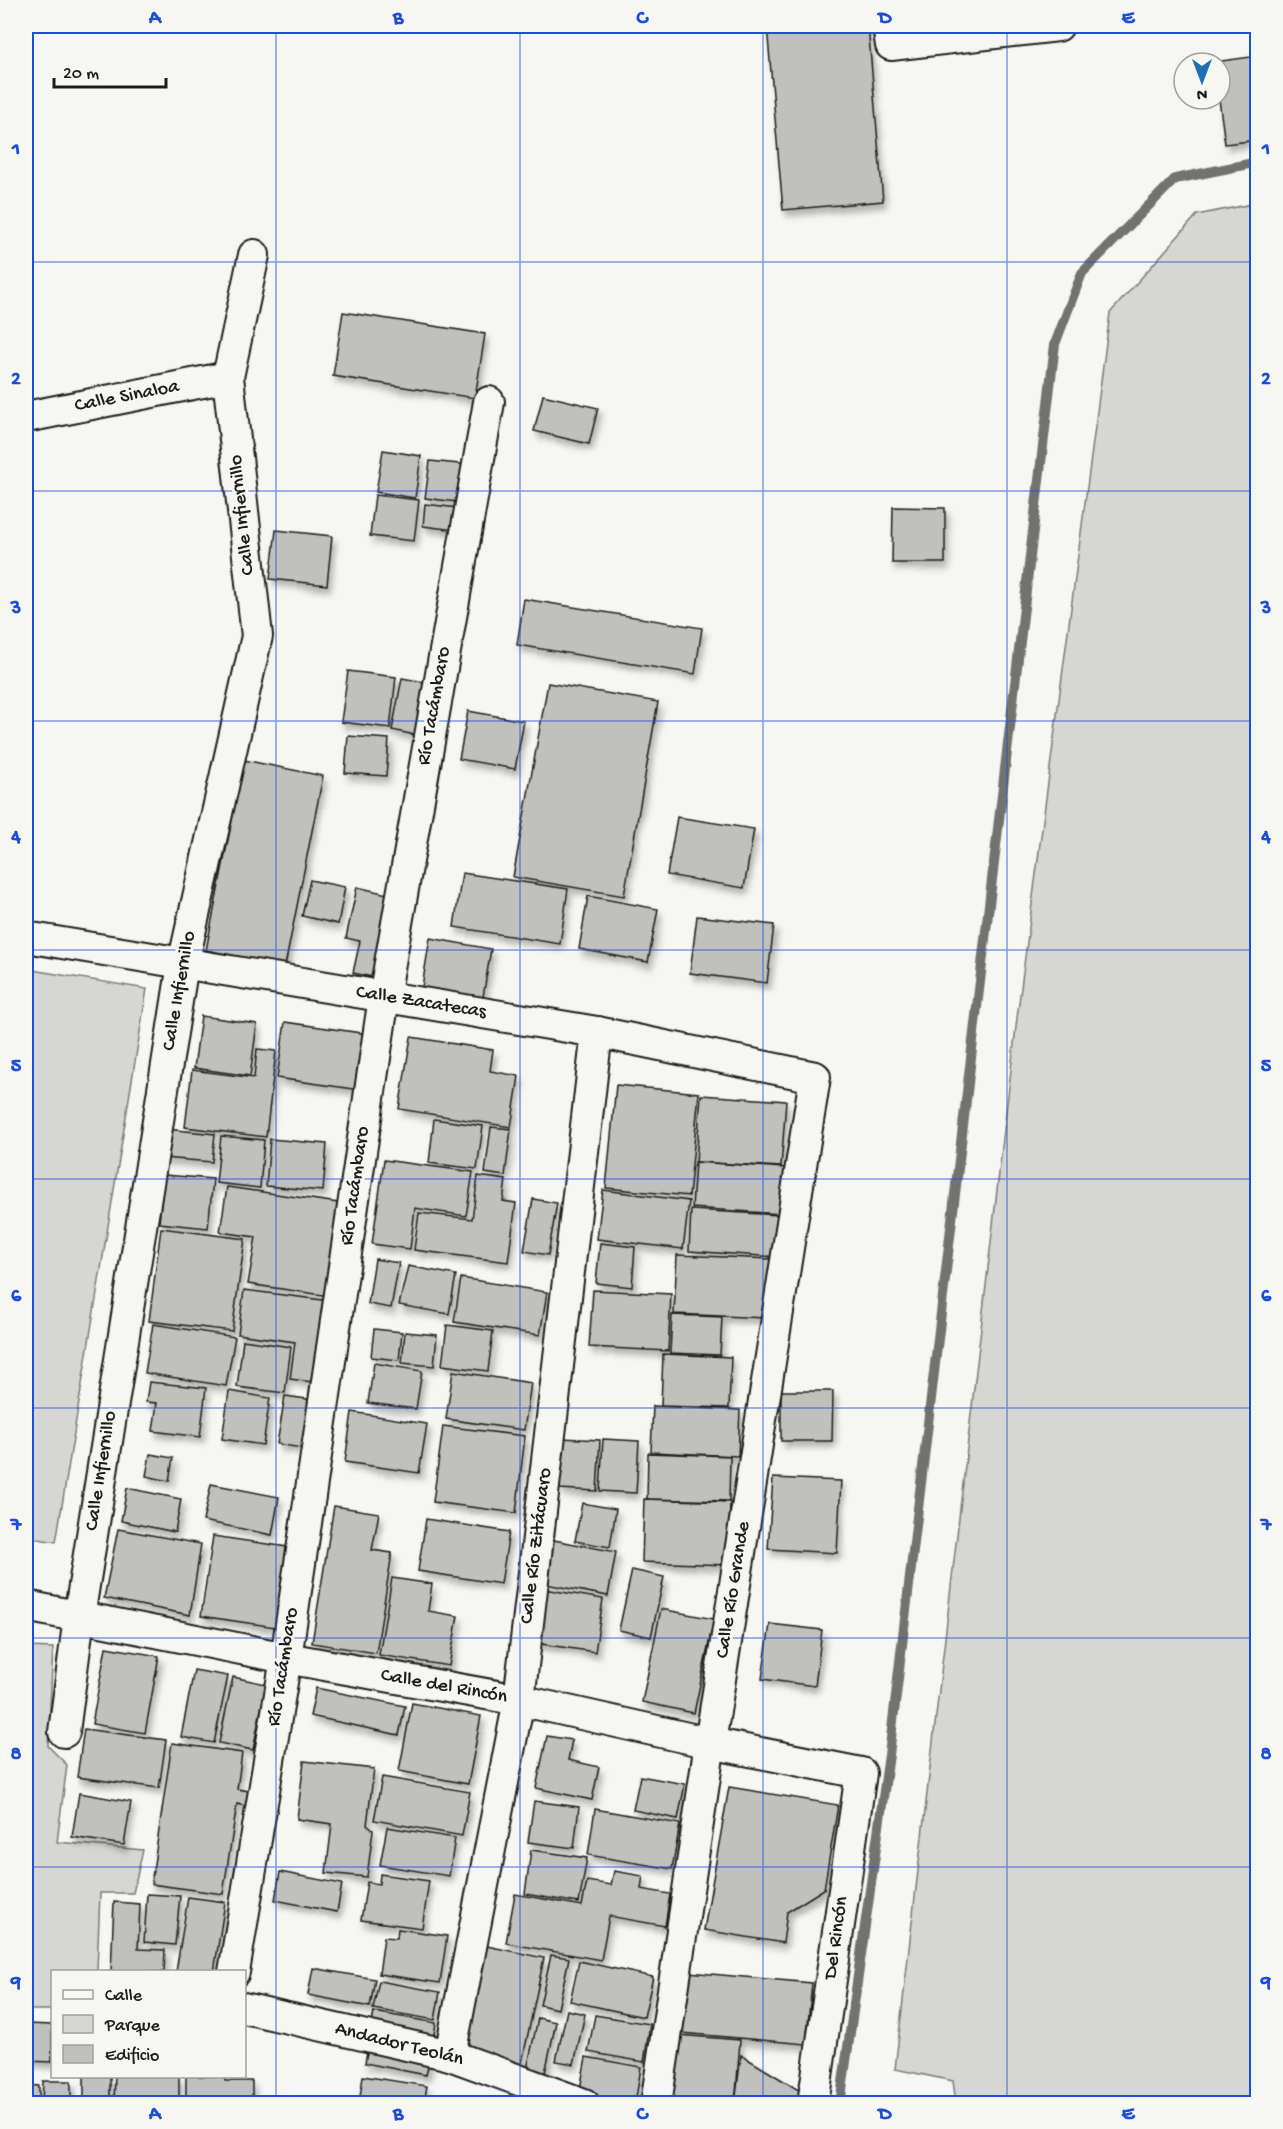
<svg xmlns="http://www.w3.org/2000/svg" width="1283" height="2129" font-family="'Gochi Hand',sans-serif">
  <style>
    .green { fill: #d6d6d2; stroke: #797977; stroke-width: 1.5 }
    .lines { fill: none; stroke-linecap: round; stroke-linejoin: round }
    .stream { stroke: #727271; stroke-width: 10 }
    .building { fill: #c0c0bd; stroke: #1c1c1c; stroke-width: 1.5; filter: url(#shadow) }
    .street-casing { stroke: #1c1c1c; stroke-width: 34 }
    .street { stroke: #f6f6f2; stroke-width: 30 }
    .grid { fill: none; stroke: #1d4ed8; stroke-width: 1.5; stroke-opacity: 0.55 }
    .labels { text-anchor: middle; dominant-baseline: central; stroke-width: 6; stroke-linejoin: round; paint-order: stroke }
    .street-label { font-size: 20px; fill: #1c1c1c; stroke: #f6f6f2 }
    .neatline { fill: none; stroke: #1d4ed8; stroke-width: 2 }
    .grid-label { font-size: 20px; text-anchor: middle; font-weight: bold; fill: #1d4ed8 }
  </style>
  <defs>
    <filter id="shadow"><feDropShadow dx="3.5" dy="6" stdDeviation="3" flood-color="#0004"/></filter>
  </defs>
  <rect width="100%" height="100%" fill="#f6f6f2"/>
  <filter id="ink" filterUnits="userSpaceOnUse"><feTurbulence type="fractalNoise" baseFrequency=".0167" numOctaves="2"/><feDisplacementMap in="SourceGraphic" scale="12" xChannelSelector="R" yChannelSelector="G"/><feConvolveMatrix kernelMatrix="1 2 1 2 8 2 1 2 1" color-interpolation-filters="sRGB"/></filter>
  <g filter="url(#ink)">
    <g class="green">
      <polygon points="1257,203 1257,2103 956,2103 953,2081 895,2069 1017,1018 1110,313 1197,215"/>
      <polygon points="26,969 147,989 56,1542 26,1537"/>
      <polygon points="26,1647 53,1648 48,1746 67,1765 57,1842 143,1850 133,1893 100,1893 97,1971 52,1972 52,2010 26,2010"/>
    </g>
    <g class="lines">
      <polyline class="stream" points="840,2104 889,1755 1055,344 1082,273 1175,179 1258,162"/>
    </g>
    <g class="building">
      <polygon points="767,26 868,26 883,201 783,210"/>
      <polygon points="1258,56 1258,140 1225,144 1219,99 1220,63 1214,62"/>
      <polygon points="343,312 485,334 475,398 333,376"/>
      <polygon points="543,395 598,408 589,444 534,431"/>
      <polygon points="383,450 421,456 415,498 376,492"/>
      <polygon points="430,461 469,465 465,503 425,498"/>
      <polygon points="375,495 419,500 414,541 370,536"/>
      <polygon points="425,504 458,508 455,530 423,526"/>
      <polygon points="893,507 945,508 945,563 892,563"/>
      <polygon points="276,530 332,536 327,585 270,579"/>
      <polygon points="524,599 702,628 695,674 517,645"/>
      <polygon points="348,671 396,677 390,728 341,722"/>
      <polygon points="402,678 430,683 420,736 392,730"/>
      <polygon points="548,683 658,702 624,896 513,877"/>
      <polygon points="468,711 524,721 515,769 459,759"/>
      <polygon points="348,736 389,739 386,776 345,773"/>
      <polygon points="244,760 323,776 285,966 206,950"/>
      <polygon points="677,817 754,829 744,888 667,875"/>
      <polygon points="462,873 568,889 560,944 454,927"/>
      <polygon points="310,880 345,887 338,924 302,916"/>
      <polygon points="357,887 396,896 377,978 353,973 360,941 346,938"/>
      <polygon points="588,896 658,909 648,962 579,949"/>
      <polygon points="697,916 774,925 767,983 690,973"/>
      <polygon points="430,938 491,949 482,1003 421,993"/>
      <polygon points="201,1016 257,1024 250,1076 194,1068"/>
      <polygon points="285,1022 368,1034 360,1090 277,1078"/>
      <polygon points="411,1037 493,1050 490,1071 519,1076 511,1127 399,1109"/>
      <polygon points="257,1049 276,1051 266,1137 185,1127 192,1070 254,1078"/>
      <polygon points="616,1085 699,1093 689,1196 606,1188"/>
      <polygon points="701,1095 786,1101 781,1167 696,1162"/>
      <polygon points="434,1119 483,1126 477,1169 429,1163"/>
      <polygon points="491,1127 511,1129 505,1176 485,1173"/>
      <polygon points="166,1129 215,1134 212,1162 163,1158"/>
      <polygon points="221,1136 264,1140 260,1188 216,1183"/>
      <polygon points="270,1139 327,1144 323,1191 266,1186"/>
      <polygon points="384,1160 473,1172 466,1216 415,1208 410,1249 372,1244"/>
      <polygon points="695,1162 785,1168 782,1214 692,1208"/>
      <polygon points="164,1175 213,1179 208,1228 159,1223"/>
      <polygon points="478,1176 506,1180 503,1201 516,1203 508,1262 414,1250 419,1213 472,1219"/>
      <polygon points="227,1187 345,1204 330,1296 248,1284 256,1237 220,1232"/>
      <polygon points="603,1190 689,1201 683,1249 597,1239"/>
      <polygon points="533,1199 557,1203 548,1255 524,1251"/>
      <polygon points="691,1210 780,1215 777,1257 689,1251"/>
      <polygon points="161,1228 245,1239 232,1331 149,1321"/>
      <polygon points="600,1243 635,1247 632,1287 596,1283"/>
      <polygon points="677,1255 771,1259 768,1318 674,1314"/>
      <polygon points="375,1259 399,1263 391,1308 368,1304"/>
      <polygon points="408,1266 456,1275 449,1314 399,1305"/>
      <polygon points="461,1278 547,1292 540,1335 454,1322"/>
      <polygon points="244,1290 330,1301 320,1383 290,1379 295,1342 238,1334"/>
      <polygon points="593,1290 671,1294 668,1351 589,1347"/>
      <polygon points="672,1315 722,1317 720,1355 670,1353"/>
      <polygon points="153,1324 235,1337 226,1386 145,1373"/>
      <polygon points="447,1325 493,1331 488,1371 442,1365"/>
      <polygon points="374,1329 402,1332 399,1360 371,1357"/>
      <polygon points="405,1332 437,1335 434,1366 402,1363"/>
      <polygon points="243,1340 291,1347 285,1393 237,1387"/>
      <polygon points="663,1354 731,1357 729,1408 661,1406"/>
      <polygon points="374,1363 422,1371 416,1409 368,1403"/>
      <polygon points="453,1371 531,1383 524,1430 446,1419"/>
      <polygon points="149,1382 206,1388 200,1437 153,1431 157,1403 146,1402"/>
      <polygon points="229,1391 270,1398 263,1445 222,1439"/>
      <polygon points="781,1391 833,1391 832,1441 781,1441"/>
      <polygon points="285,1396 314,1400 307,1449 277,1444"/>
      <polygon points="653,1406 740,1410 738,1456 651,1452"/>
      <polygon points="352,1412 427,1424 419,1473 345,1462"/>
      <polygon points="443,1426 525,1436 516,1513 433,1502"/>
      <polygon points="561,1438 600,1440 597,1491 559,1489"/>
      <polygon points="603,1439 639,1441 636,1493 600,1491"/>
      <polygon points="648,1453 730,1456 729,1501 647,1499"/>
      <polygon points="150,1454 173,1458 169,1481 146,1476"/>
      <polygon points="773,1478 841,1481 837,1553 768,1549"/>
      <polygon points="211,1484 279,1497 272,1535 203,1521"/>
      <polygon points="127,1488 181,1499 175,1532 121,1521"/>
      <polygon points="644,1499 730,1502 728,1565 642,1562"/>
      <polygon points="582,1503 616,1509 610,1547 575,1541"/>
      <polygon points="334,1506 379,1513 372,1550 392,1553 376,1653 312,1643"/>
      <polygon points="426,1519 509,1532 501,1584 418,1571"/>
      <polygon points="118,1529 201,1544 190,1615 104,1598"/>
      <polygon points="213,1536 294,1548 282,1628 201,1616"/>
      <polygon points="554,1540 616,1552 608,1596 546,1584"/>
      <polygon points="632,1570 664,1577 651,1637 619,1630"/>
      <polygon points="392,1578 432,1584 428,1611 458,1616 449,1666 379,1655"/>
      <polygon points="544,1589 603,1599 595,1652 535,1643"/>
      <polygon points="661,1609 714,1619 694,1713 642,1702"/>
      <polygon points="770,1624 822,1630 815,1686 762,1679"/>
      <polygon points="106,1647 159,1656 145,1733 92,1724"/>
      <polygon points="194,1670 228,1676 214,1743 181,1737"/>
      <polygon points="233,1677 266,1684 253,1750 219,1743"/>
      <polygon points="316,1688 405,1706 399,1735 310,1716"/>
      <polygon points="412,1703 481,1716 468,1784 399,1771"/>
      <polygon points="84,1729 166,1740 159,1788 77,1777"/>
      <polygon points="547,1736 572,1740 568,1760 599,1767 592,1800 536,1788"/>
      <polygon points="172,1743 242,1753 237,1789 250,1791 247,1806 237,1804 223,1894 151,1884"/>
      <polygon points="304,1761 374,1769 367,1825 373,1830 367,1877 326,1873 332,1824 297,1819"/>
      <polygon points="640,1776 685,1784 678,1819 633,1810"/>
      <polygon points="382,1777 470,1792 462,1836 374,1820"/>
      <polygon points="729,1787 838,1805 824,1889 787,1912 783,1943 704,1930"/>
      <polygon points="79,1793 131,1802 124,1845 72,1837"/>
      <polygon points="534,1801 579,1807 574,1848 528,1842"/>
      <polygon points="595,1809 680,1824 672,1869 588,1855"/>
      <polygon points="387,1827 455,1838 449,1876 380,1865"/>
      <polygon points="531,1850 587,1858 579,1903 525,1894"/>
      <polygon points="614,1871 643,1876 641,1889 670,1894 665,1926 609,1916 601,1960 506,1943 515,1894 582,1906 587,1881 611,1885"/>
      <polygon points="280,1872 342,1884 337,1912 275,1900"/>
      <polygon points="380,1874 429,1881 422,1928 361,1920 367,1882 379,1884"/>
      <polygon points="147,1894 180,1896 175,1945 144,1942"/>
      <polygon points="188,1897 225,1902 214,1972 176,1972"/>
      <polygon points="114,1902 140,1904 138,1949 165,1950 164,1972 111,1972"/>
      <polygon points="398,1929 447,1936 440,1983 379,1974 384,1937 397,1938"/>
      <polygon points="482,1945 544,1958 521,2067 459,2054"/>
      <polygon points="551,1955 569,1958 558,2009 540,2005"/>
      <polygon points="579,1961 653,1977 644,2017 570,2001"/>
      <polygon points="313,1968 375,1979 370,2007 308,1995"/>
      <polygon points="688,1972 812,1983 806,2044 682,2033"/>
      <polygon points="379,1981 440,1992 435,2020 373,2009"/>
      <polygon points="567,2010 585,2014 574,2064 556,2061"/>
      <polygon points="374,2012 436,2023 433,2040 371,2028"/>
      <polygon points="595,2015 650,2024 644,2062 588,2052"/>
      <polygon points="538,2018 556,2022 545,2073 527,2069"/>
      <polygon points="26,2024 52,2025 52,2062 26,2061"/>
      <polygon points="677,2035 740,2040 736,2094 730,2104 671,2104"/>
      <polygon points="368,2046 430,2058 426,2075 365,2063"/>
      <polygon points="741,2055 802,2092 793,2104 731,2104 736,2096"/>
      <polygon points="586,2057 641,2067 635,2104 579,2095"/>
      <rect x="84" y="2076" width="26" height="28"/>
      <polygon points="115,2076 179,2076 179,2104 114,2104"/>
      <polygon points="186,2076 225,2076 225,2081 252,2081 252,2104 186,2104"/>
      <polygon points="363,2076 427,2086 424,2104 359,2104"/>
      <polygon points="43,2081 71,2081 71,2104 42,2104"/>
      <polygon points="26,2085 39,2086 39,2104 26,2104"/>
    </g>
    <g class="lines">
      <defs>
        <g id="street">
          <polyline points="888,26 891,45 1058,26"/>
          <polyline points="26,417 228,377"/>
          <polyline points="26,937 597,1032 815,1077 710,1743 656,2104"/>
          <polyline points="26,1606 286,1658 519,1700 710,1743 861,1773 813,2104"/>
          <polyline points="64,1732 79,1617 183,964 257,636 228,377 254,255"/>
          <polyline points="234,1972 286,1658 384,997 489,402"/>
          <polyline points="244,2008 450,2055 584,2104"/>
          <polyline points="450,2055 519,1700 597,1032"/>
        </g>
      </defs>
      <use href="#street" class="street-casing"/>
      <use href="#street" class="street"/>
    </g>
  </g>
  <path class="grid" d="M276,26V2104M520,26V2104M763,26V2104M1007,26V2104M26,262H1258M26,491H1258M26,721H1258M26,950H1258M26,1179H1258M26,1408H1258M26,1638H1258M26,1867H1258"/>
  <g class="labels">
    <g class="street-label">
      <text transform="translate(127 397) rotate(-11)">Calle Sinaloa</text>
      <text transform="translate(243 515) rotate(-96)">Calle Infiernillo</text>
      <text transform="translate(435 706) rotate(-80)">Río Tacámbaro</text>
      <text transform="translate(180 991) rotate(-80)">Calle Infiernillo</text>
      <text transform="translate(421 1003) rotate(9)">Calle Zacatecas</text>
      <text transform="translate(356 1186) rotate(-82)">Río Tacámbaro</text>
      <text transform="translate(102 1471) rotate(-81)">Calle Infiernillo</text>
      <text transform="translate(537 1546) rotate(-83)">Calle Río Zitácuaro</text>
      <text transform="translate(734 1590) rotate(-81)">Calle Río Grande</text>
      <text transform="translate(284 1667) rotate(-81)">Río Tacámbaro</text>
      <text transform="translate(444 1687) rotate(10)">Calle del Rincón</text>
      <text transform="translate(837 1938) rotate(-82)">Del Rincón</text>
      <text transform="translate(399 2045) rotate(14)">Andador Teolán</text>
    </g>
  </g>
  <rect width="1283" height="2129" fill="none" stroke="#f6f6f2" stroke-width="66"/>
  <rect x="51" y="1970" width="195" height="108" fill="#f6f6f2" stroke="#9f9f9c" stroke-width="1.5"/>
  <rect x="63" y="1990" width="30" height="9" fill="#f6f6f2" stroke="#9f9f9c" stroke-width="1.5"/>
  <text x="105" y="2000" font-size="18" fill="#1c1c1c">Calle</text>
  <rect x="63" y="2015" width="30" height="18" fill="#d6d6d2" stroke="#9f9f9c" stroke-width="1.5"/>
  <text x="105" y="2030" font-size="18" fill="#1c1c1c">Parque</text>
  <rect x="63" y="2045" width="30" height="18" fill="#c0c0bd" stroke="#9f9f9c" stroke-width="1.5"/>
  <text x="105" y="2060" font-size="18" fill="#1c1c1c">Edificio</text>
  <g transform="translate(1202 81) rotate(180)"><circle r="28" fill="#f6f6f2" stroke="#9f9f9c" stroke-width="1.5"/>
  <path d="M0-4.5L10 22L0 15L-10 22Z" fill="#1f6fb2"/>
  <text y="-9" font-size="16" font-weight="bold" text-anchor="middle" fill="#1c1c1c">N</text>
  </g>
  <path d="M54 78v9h112v-9" fill="none" stroke="#1c1c1c" stroke-width="3"/>
  <text x="63" y="78" font-size="18" fill="#1c1c1c" stroke="#f6f6f2" stroke-width="4.5" paint-order="stroke">20 m</text>
  <rect x="33" y="33" width="1217" height="2063" class="neatline"/>
  <g class="grid-label">
    <text x="155" y="23">A</text>
    <text x="398" y="23">B</text>
    <text x="642" y="23">C</text>
    <text x="885" y="23">D</text>
    <text x="1128" y="23">E</text>
    <text x="16" y="154">1</text>
    <text x="1266" y="154">1</text>
    <text x="16" y="384">2</text>
    <text x="1266" y="384">2</text>
    <text x="16" y="613">3</text>
    <text x="1266" y="613">3</text>
    <text x="16" y="842">4</text>
    <text x="1266" y="842">4</text>
    <text x="16" y="1071">5</text>
    <text x="1266" y="1071">5</text>
    <text x="16" y="1301">6</text>
    <text x="1266" y="1301">6</text>
    <text x="16" y="1530">7</text>
    <text x="1266" y="1530">7</text>
    <text x="16" y="1759">8</text>
    <text x="1266" y="1759">8</text>
    <text x="16" y="1988">9</text>
    <text x="1266" y="1988">9</text>
    <text x="155" y="2119">A</text>
    <text x="398" y="2119">B</text>
    <text x="642" y="2119">C</text>
    <text x="885" y="2119">D</text>
    <text x="1128" y="2119">E</text>
  </g>
</svg>
